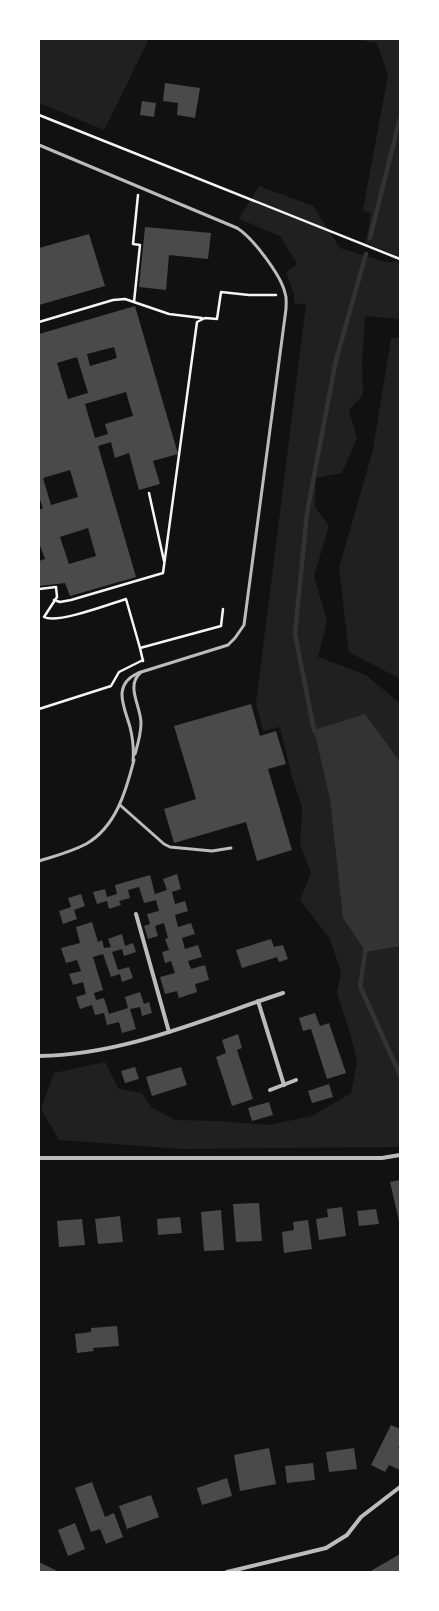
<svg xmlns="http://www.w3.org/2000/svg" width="439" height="1611" font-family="'Fira Sans',sans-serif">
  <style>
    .green { fill: #202020 }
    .water { fill: #333 }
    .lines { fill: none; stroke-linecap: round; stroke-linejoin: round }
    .stream { stroke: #333; stroke-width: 4.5 }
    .building { fill: #4a4a4a; fill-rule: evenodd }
    .path { stroke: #f5f5f5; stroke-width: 2.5 }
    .service { stroke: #bcbcbc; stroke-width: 3 }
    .minor { stroke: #bcbcbc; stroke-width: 4 }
  </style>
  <rect width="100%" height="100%" fill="#111"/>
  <g class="green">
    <polygon points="39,39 149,39 104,130 39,103"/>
    <polygon points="353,39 400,39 400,257 366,243 371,214 363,210 388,75 377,43"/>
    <polygon points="259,186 313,206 340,248 385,262 400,261 400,319 365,316 362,361 363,395 349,410 357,438 342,473 316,478 315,507 329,526 314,576 327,621 318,657 366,675 397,701 400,702 400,1147 182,1149 59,1140 41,1109 54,1073 105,1062 119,1089 142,1093 151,1107 175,1120 218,1121 269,1125 312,1116 351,1093 357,1061 350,1033 337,993 341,972 330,939 300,900 311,873 300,845 302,807 292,777 280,727 263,731 256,703 306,305 294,303 294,294 286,272 297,264 280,236 239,219"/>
    <polygon points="400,337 400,679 349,652 339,568 373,450 391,338"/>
  </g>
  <polygon class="water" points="365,714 400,762 400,946 366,952 343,918 330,799 314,730"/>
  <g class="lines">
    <g class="stream">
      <polyline points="370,238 400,118"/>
      <polyline points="317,734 314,730 295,634 307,513 336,360 366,254"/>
      <polyline points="366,947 360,986 400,1075"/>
    </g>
  </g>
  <g class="building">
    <polygon points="165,83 200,88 195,118 177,115 178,103 163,101"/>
    <polygon points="142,101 156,103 154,117 140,115"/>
    <polygon points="145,227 211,233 208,259 169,255 166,290 139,287"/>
    <polygon points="89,234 105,286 39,305 39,248"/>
    <path d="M135,306L178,454L153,461L160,484L139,490L129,453L115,458L111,442L98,446L136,577L70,596L65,583L39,586V561L45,559L39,543V510L43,508L39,497V334ZM114,347L117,358L90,366L87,354ZM77,357L88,393L68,399L57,363ZM126,392L133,416L105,424L108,434L95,438L85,404ZM70,470L78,497L51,505L43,478ZM88,528L96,556L69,564L60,537Z"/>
    <polygon points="251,704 260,736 276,731 286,764 268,769 292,850 257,861 246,822 174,843 164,809 196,799 174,726"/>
    <polygon points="177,874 181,889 172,892 175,904 185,901 188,911 175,915 178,927 191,923 195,934 182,938 185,949 198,945 202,957 188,961 191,969 205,965 209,980 195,984 197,992 179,998 177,991 165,994 160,977 175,973 171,961 165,963 162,952 169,950 165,939 168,938 164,923 155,926 158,936 148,939 144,926 150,924 147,914 159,911 156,900 144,903 139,887 128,890 130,898 119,901 121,905 109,909 107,901 97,904 93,892 105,889 107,897 117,894 115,885 150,875 155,894 167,890 163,879"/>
    <polygon points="81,894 85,906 74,910 77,919 63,924 59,911 71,907 68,898"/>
    <polygon points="92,922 98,942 102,940 104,948 111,947 108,939 122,934 125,946 133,943 136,952 124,956 122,949 112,952 118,970 129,967 133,978 122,982 120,974 111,977 103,954 93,957 103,990 94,993 96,1000 104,998 109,1014 128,1008 125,997 140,992 144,1004 149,1002 152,1013 142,1016 140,1007 130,1009 136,1029 122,1033 119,1022 107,1025 104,1013 95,1015 92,1005 80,1009 76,997 86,994 83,982 73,985 69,974 81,971 77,960 66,963 61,948 80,943 76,927"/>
    <polygon points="271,939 274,947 283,945 288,959 279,962 277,957 242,968 236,950"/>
    <polygon points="315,1013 320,1026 329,1023 346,1073 327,1079 311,1029 303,1031 299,1018"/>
    <polygon points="238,1034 242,1048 237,1050 253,1099 232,1106 216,1057 226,1053 222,1040"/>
    <polygon points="135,1067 139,1079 125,1083 121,1071"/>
    <polygon points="181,1067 187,1085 152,1096 146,1077"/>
    <polygon points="329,1084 333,1097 312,1103 308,1091"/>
    <polygon points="269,1102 273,1115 252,1121 248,1108"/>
    <polygon points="400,1180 400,1221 399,1221 390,1182"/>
    <polygon points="259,1203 262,1241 236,1242 233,1204"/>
    <polygon points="342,1207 346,1236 319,1240 316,1219 328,1217 327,1209"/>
    <polygon points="376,1209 379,1224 359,1226 357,1211"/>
    <polygon points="221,1210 224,1250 204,1251 201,1212"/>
    <polygon points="120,1216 123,1242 98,1244 95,1219"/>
    <polygon points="180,1217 182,1233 158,1235 157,1219"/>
    <polygon points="82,1219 85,1245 59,1247 57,1221"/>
    <polygon points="308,1220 312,1249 284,1253 282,1232 294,1230 293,1222"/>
    <polygon points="117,1326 119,1346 93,1348 94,1351 77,1353 75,1334 91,1332 91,1328"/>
    <polygon points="391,1425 400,1429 400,1444 398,1448 400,1449 400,1470 389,1465 385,1472 371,1465"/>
    <polygon points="269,1448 276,1484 240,1491 234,1455"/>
    <polygon points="354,1448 357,1469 329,1472 326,1452"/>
    <polygon points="313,1463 315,1480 287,1483 285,1466"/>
    <polygon points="227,1478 232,1496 202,1505 197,1488"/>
    <polygon points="92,1482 105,1517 114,1513 123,1537 106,1544 100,1529 91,1532 75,1488"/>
    <polygon points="151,1495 159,1517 127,1529 119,1506"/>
    <polygon points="75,1523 85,1549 68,1556 58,1530"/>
    <polygon points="400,1554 400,1572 369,1572"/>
    <polygon points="39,1562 57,1571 57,1572 39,1572"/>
  </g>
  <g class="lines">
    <g class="path">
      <polyline points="39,115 400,259"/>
      <polyline points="134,302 140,245 133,244 138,195"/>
      <polyline points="39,322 113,300 125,299 169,314 202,318"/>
      <polyline points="149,493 164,561"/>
      <path d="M39,589L56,587L57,597L44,617C57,624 110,604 126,599L140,648L221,626L223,609"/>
      <polyline points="54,600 60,602 71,600 163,573 197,322 205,318 217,319 221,292 249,295 276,295"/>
      <polyline points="140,648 143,661"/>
      <polyline points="39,709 111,686 119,672 143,660"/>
    </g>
    <g class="service">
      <path d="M39,145L237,228C252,237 281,275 285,293C287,298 286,304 286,309L244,625L235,638L228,645L138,673C112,685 124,706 130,727C133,739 134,750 133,761"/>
      <path d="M135,754C138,744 141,734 141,723C141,706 125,686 141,672"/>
      <polyline points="120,805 164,844 170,847 212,851 231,848"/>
      <path d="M39,861C55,856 71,852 86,844C116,827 126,791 134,760"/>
    </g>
    <g class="minor">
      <polyline points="136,914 169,1032"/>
      <polyline points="258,1001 284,1085"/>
      <path d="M39,1056C124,1055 204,1019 283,993"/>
      <polyline points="270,1090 296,1080"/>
      <polyline points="39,1158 382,1158 400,1155"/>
      <polyline points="227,1572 326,1548 347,1535 361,1517 400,1487"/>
    </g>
  </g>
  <rect width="439" height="1611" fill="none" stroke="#ffffff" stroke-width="80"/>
</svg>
